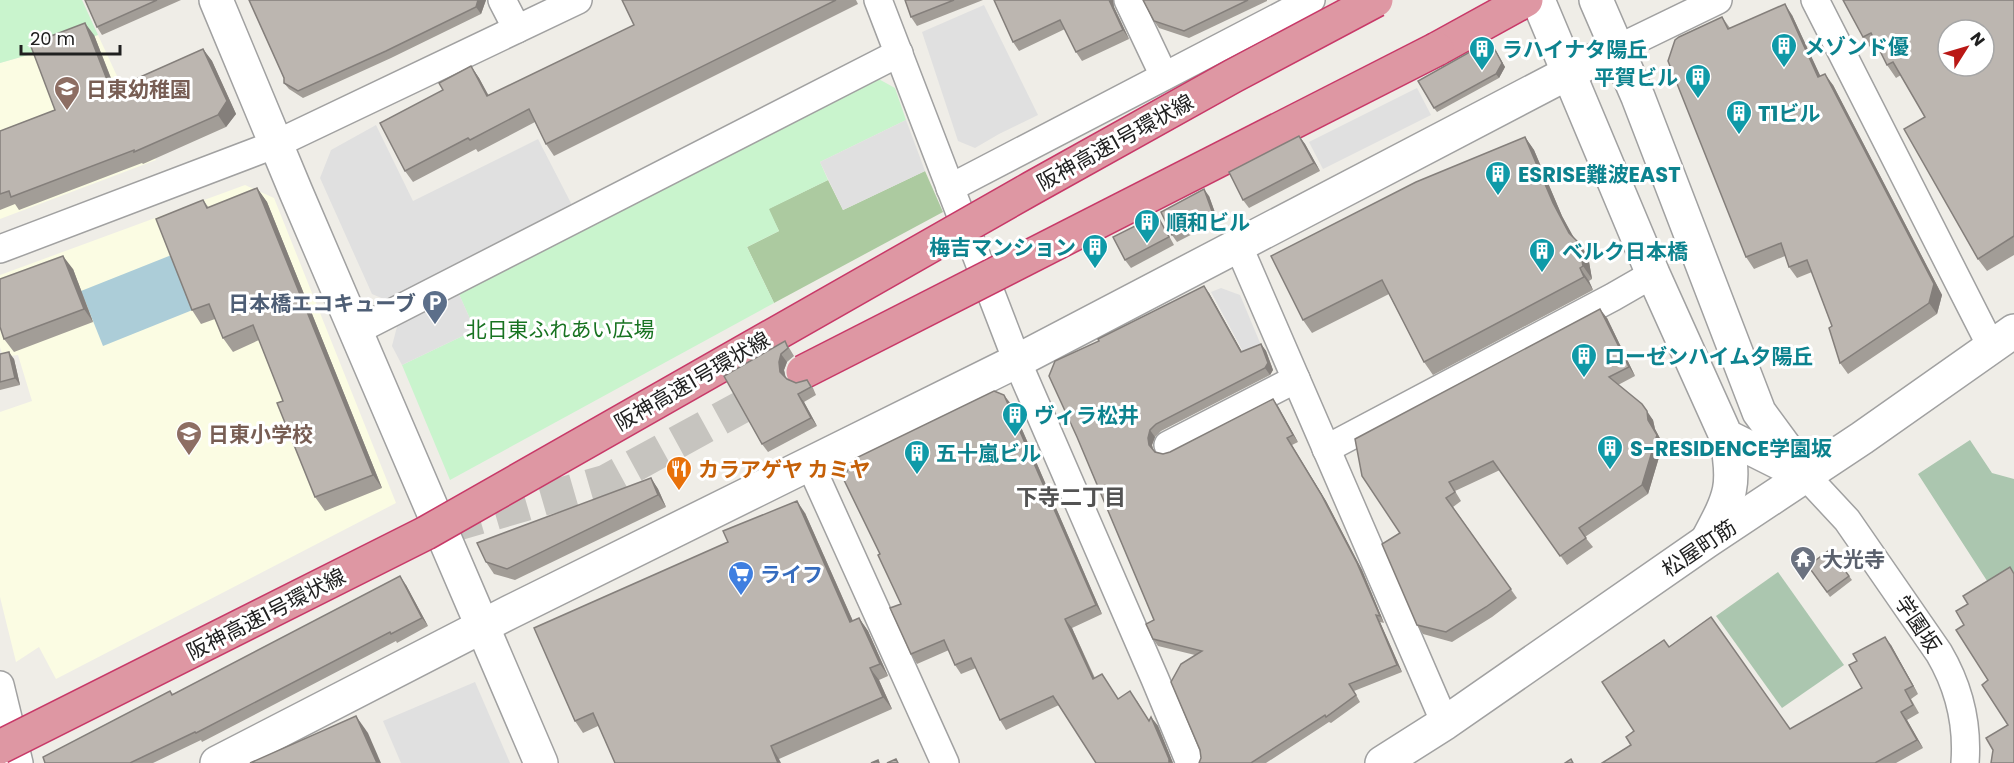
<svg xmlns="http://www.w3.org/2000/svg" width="2014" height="763" font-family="Poppins,'Noto Sans JP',sans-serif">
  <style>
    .education { fill: #fbfce3 }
    .forest { fill: #accaa0 }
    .cemetery { fill: #abc6af }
    .park { fill: #c9f4cd }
    .parking { fill: #e0e0e0 }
    .water { fill: #accdd8 }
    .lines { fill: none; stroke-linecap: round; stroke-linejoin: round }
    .motorway-tunnel { stroke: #c6c4bf; stroke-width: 33; stroke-dasharray: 33 16; stroke-linecap: butt }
    .minor-casing { stroke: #a1a1a1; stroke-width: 30 }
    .tertiary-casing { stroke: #a1a1a1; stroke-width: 36 }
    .motorway-casing { stroke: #c83968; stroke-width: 36 }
    .minor { stroke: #fff; stroke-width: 27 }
    .tertiary { stroke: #fff; stroke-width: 33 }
    .motorway { stroke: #de97a3; stroke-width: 33 }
    .motorway-bridge-casing { stroke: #c83968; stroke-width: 36; stroke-linecap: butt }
    .motorway-bridge { stroke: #de97a3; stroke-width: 33 }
    .wall { fill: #a29d97 }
    .shaded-wall { fill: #847f7b }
    .building { fill: #bcb6b0; stroke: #847f7b; stroke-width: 1.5; fill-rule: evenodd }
    .labels { text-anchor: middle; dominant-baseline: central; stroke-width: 6; stroke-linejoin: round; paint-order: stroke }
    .culture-label { font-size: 21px; font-weight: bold; fill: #0d838f; stroke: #fff; text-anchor: start }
    .education-label { font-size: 21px; font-weight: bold; fill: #785e54; stroke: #fff; text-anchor: start }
    .street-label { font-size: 21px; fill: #202020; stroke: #fff }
    .service-label { font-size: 21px; font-weight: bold; fill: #4e5e75; stroke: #fff; text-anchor: end }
    .park-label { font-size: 21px; fill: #187321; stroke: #fff }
    .food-label { font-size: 21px; font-weight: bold; fill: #c56008; stroke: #fff; text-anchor: start }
    .worship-label { font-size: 21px; font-weight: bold; fill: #5b616d; stroke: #fff; text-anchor: start }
    .shop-label { font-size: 21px; font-weight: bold; fill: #366cbe; stroke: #fff; text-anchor: start }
    .neighbourhood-label { font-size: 22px; font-weight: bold; fill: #535353; stroke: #fff }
  </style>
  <rect width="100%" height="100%" fill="#efede7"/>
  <g class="education">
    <polygon points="98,35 156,160 0,219 0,63"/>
    <polygon points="245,185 274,198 396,503 56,679 39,647 16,662 0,597 0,412 32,401 18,355 3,357 0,347 0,275"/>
  </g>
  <polygon class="forest" points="925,171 943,212 774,303 747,247 779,231 768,209 828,180 843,210"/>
  <g class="cemetery">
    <polygon points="1970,440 1992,473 2014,479 2014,574 1991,587 1918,474"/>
    <polygon points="1778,572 1844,665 1782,708 1716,616"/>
  </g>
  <g class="park">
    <polygon points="0,0 82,0 98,35 0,63"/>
    <polygon points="875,77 895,88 906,120 820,162 828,180 769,209 779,231 747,247 774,303 450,480 402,365 475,330 458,292"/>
  </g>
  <g class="parking">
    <polygon points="984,5 1038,115 999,134 975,148 958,141 922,32"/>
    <polygon points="1417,88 1431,115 1323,169 1309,142"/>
    <polygon points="906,120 925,171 843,210 820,162"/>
    <polygon points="376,125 413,201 538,139 573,207 391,302 372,294 320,178 331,150"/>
    <polygon points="1221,288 1240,295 1263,350 1246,357 1211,292"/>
    <polygon points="458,292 475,330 402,365 392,346 398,323"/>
    <polygon points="475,682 510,763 401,763 383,721"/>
  </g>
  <polygon class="water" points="174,254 195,309 103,346 81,291"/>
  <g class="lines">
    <polyline class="motorway-tunnel" points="448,527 606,481 780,386"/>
    <defs>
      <g id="minor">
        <polyline points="502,0 517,29"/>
        <polyline points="878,0 1017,361 1155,679 1190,763"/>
        <polyline points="1128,0 1164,76"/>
        <polyline points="1815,0 1991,346"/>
        <polyline points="1617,49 1718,0"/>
        <polyline points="950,188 1311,0"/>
        <polyline points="1238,245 1445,723"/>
        <polyline points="0,249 276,144 578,0"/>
        <polyline points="356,331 899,53"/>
        <polyline points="1168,445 1296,379"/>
        <polyline points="1326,449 1613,297 1653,274"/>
        <polyline points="809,462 945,763"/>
        <path d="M1806,476L1847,520L1939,653C1959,687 1968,723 1965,763"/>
        <polyline points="0,685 19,763"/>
      </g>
      <g id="tertiary">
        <polyline points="216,0 296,192 541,763"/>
        <polyline points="1538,0 1653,274 1726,436 1806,476"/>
        <polyline points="1596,0 1638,97 1759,412 1803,472"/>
        <path d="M1708,539C1731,496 1736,486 1726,436"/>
        <polyline points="217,763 510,612 1017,361 1568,73 1617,49"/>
        <polyline points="1382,763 1445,723 1707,541 1862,438 2014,331"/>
      </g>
      <polyline id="motorway" points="1437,49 1526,0"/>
    </defs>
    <use href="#minor" class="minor-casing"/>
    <use href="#tertiary" class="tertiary-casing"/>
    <use href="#motorway" class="motorway-casing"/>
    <use href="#minor" class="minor"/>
    <use href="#tertiary" class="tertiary"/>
    <use href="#motorway" class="motorway"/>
    <defs>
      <g id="motorway-bridge">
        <polyline points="803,372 1437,49"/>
        <polyline points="0,747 426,533 1032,188 1233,76 1376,0"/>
      </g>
    </defs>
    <use href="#motorway-bridge" class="motorway-bridge-casing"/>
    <use href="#motorway-bridge" class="motorway-bridge"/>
  </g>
  <g class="wall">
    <polygon points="85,0 181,0 102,35 97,27"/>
    <polygon points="249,0 486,0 481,14 391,58 303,98 289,89 284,83 284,78"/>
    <polygon points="622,0 856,0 858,4 554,156 546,144 535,122 478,152 476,149 413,182 405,171 443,90 471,66 479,78 489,96 634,25"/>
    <polygon points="905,0 983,0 917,26 911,17"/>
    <polygon points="994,0 1113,0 1114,7 1129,39 1082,61 1076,52 1065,29 1019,51 1013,42"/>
    <polygon points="1143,0 1267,0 1267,1 1189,38 1159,28 1154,21"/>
    <polygon points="1843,0 2014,0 2014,255 1987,271 1978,259 1925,117 1901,75 1896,78 1887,65 1878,47 1872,50 1863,37"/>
    <polygon points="1792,15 1820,76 1833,85 1942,295 1937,314 1848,374 1840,363 1832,326 1812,272 1797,278 1789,267 1785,256 1754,269 1746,257 1722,17 1730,28"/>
    <polygon points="94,35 115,88 203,49 212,61 236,114 226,127 143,164 142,163 19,210 15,204 0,210 0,131 55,110"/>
    <polygon points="1494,48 1505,67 1499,78 1437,112 1434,108"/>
    <polygon points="1299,136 1305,144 1320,171 1249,208 1243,200"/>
    <polygon points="1525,137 1534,150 1562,216 1573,238 1588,256 1592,279 1589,281 1593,290 1433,375 1424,362 1389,294 1312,333 1303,320"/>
    <polygon points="257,188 267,202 382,488 325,511 315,497 283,401 259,340 233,352 223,338 215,319 201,324 192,310 203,200 209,208"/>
    <polygon points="1209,196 1218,221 1177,242 1172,235"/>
    <polygon points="1162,223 1174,245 1131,268 1125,260"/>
    <polygon points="73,269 93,322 14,352 4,339"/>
    <polygon points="1209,293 1242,352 1261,344 1266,351 1273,370 1270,375 1161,431 1155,437 1152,445 1153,450 1155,452 1163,454 1170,452 1273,399 1298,442 1292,445 1326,501 1362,570 1384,623 1380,622 1402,672 1354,691 1360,702 1331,723 1329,722 1266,763 1199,763 1201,758 1195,655 1158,646 1153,639 1154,620 1077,437"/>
    <polygon points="1607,318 1635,376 1618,385 1653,420 1655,429 1663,444 1648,494 1585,537 1593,547 1567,565 1500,470 1455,491 1461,501 1453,507 1517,598 1492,617 1452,642 1423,634 1417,625 1400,533"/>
    <polygon points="785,341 794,356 787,362 784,370 786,378 796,383 807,380 813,388 816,395 804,402 817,426 768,452 762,444 724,376"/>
    <polygon points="0,354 14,359 20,385 0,390"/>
    <polygon points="1011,404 1102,614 1072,628 1095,678 1118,699 1137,701 1149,721 1151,717 1158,726 1173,763 1096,763 1059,705 1006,730 1000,720 976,668 961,674 955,665 949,650 917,664 911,654 901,604 880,554"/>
    <polygon points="651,478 658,489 666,507 515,580 494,574 486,562"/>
    <polygon points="805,513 853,621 859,618 868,631 888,676 879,680 892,709 779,759 598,726 583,733 575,721"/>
    <polygon points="1832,553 1852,580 1830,597 1811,570"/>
    <polygon points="406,585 428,626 397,643 396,641 202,742 201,740 153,763 45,763 170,691 173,694"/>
    <polygon points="1891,645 1918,694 1911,699 1919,713 1907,720 1923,748 1896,763 1602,763 1631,745 1634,731 1669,647 1790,729 1862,688"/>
  </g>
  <g class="shaded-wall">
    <polygon points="478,0 486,0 481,14 476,7"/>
    <polygon points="1109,0 1113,0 1114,7 1129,39 1123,30"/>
    <polygon points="1785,4 1792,15 1826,88 1818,77"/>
    <polygon points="85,23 94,35 120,102 111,90"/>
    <polygon points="1494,48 1505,67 1499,78 1496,74"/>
    <polygon points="203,49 212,61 236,114 226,127 218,115"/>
    <polygon points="471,66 479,78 495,108 487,96"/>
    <polygon points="1825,74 1833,85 1942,295 1937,314 1929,303"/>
    <polygon points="1299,136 1305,144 1320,171 1314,163"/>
    <polygon points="1525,137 1534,150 1562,216 1578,245 1569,233 1553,203"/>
    <polygon points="257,188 267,202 382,488 373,475"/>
    <polygon points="1204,189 1209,196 1218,221 1213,214"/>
    <polygon points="1579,243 1588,256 1592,279 1583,266"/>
    <polygon points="63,256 73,269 93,322 84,309"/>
    <polygon points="1580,268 1589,281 1593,290 1584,277"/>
    <polygon points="1204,286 1209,293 1246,359 1241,352"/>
    <polygon points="1600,309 1607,318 1635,376 1629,367"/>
    <polygon points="1261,344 1266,351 1273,370 1270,375 1265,368"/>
    <polygon points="9,352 14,359 20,385 15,378"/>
    <polygon points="781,354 787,362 784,370 786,380 780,372 779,362"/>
    <polygon points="798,394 804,402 817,426 811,418"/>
    <polygon points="1004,395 1011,404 1102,614 1096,605"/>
    <polygon points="1273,399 1278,406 1298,442 1293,435"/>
    <polygon points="1647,411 1653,420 1655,429 1663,444 1648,494 1642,485 1648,420"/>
    <polygon points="1150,430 1155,437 1152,445 1154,452 1149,445 1148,438"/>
    <polygon points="1287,438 1326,501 1362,570 1384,623 1380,616"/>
    <polygon points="651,478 658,489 666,507 658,495"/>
    <polygon points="797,501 805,513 859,635 850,622"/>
    <polygon points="400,576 406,585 428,626 422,618"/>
    <polygon points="1376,615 1380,622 1402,672 1397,665"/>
    <polygon points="859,618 868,631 888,676 880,664"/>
    <polygon points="1065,619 1072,628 1099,689 1093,679"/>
    <polygon points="1885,637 1891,645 1918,694 1913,686"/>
    <polygon points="870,668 879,680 892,709 883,697"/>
    <polygon points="1901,712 1907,720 1923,748 1917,740"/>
    <polygon points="356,716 368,733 381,763 377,763"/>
    <polygon points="1151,717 1158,726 1173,763 1169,763"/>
    <polygon points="771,746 779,759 781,763 778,763"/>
  </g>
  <g class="building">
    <polygon points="85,0 157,0 97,27"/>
    <polygon points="249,0 478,0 476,7 386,51 298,91 284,83 284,78"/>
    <polygon points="622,0 836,0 546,144 529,109 470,140 468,138 405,171 380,123 443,90 439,83 471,66 487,96 634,25"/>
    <polygon points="905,0 954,0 911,17"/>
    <polygon points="994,0 1109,0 1123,30 1076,52 1060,20 1013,42"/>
    <polygon points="1143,0 1248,0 1184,31 1154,21"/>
    <path d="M1843,0H2014V236L1978,259L1904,129L1925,117L1893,62L1887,65L1871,33L1863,37ZM1948,30H1984V66H1948Z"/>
    <polygon points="1785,4 1818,77 1825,74 1934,284 1929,303 1840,363 1829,328 1832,326 1807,260 1789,267 1781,243 1746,257 1668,61 1675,40 1679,37 1722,17 1728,29"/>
    <polygon points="85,23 111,90 203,49 227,101 218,115 134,152 134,150 11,197 9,191 0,194 0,131 55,110 30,44"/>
    <polygon points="1484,44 1494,48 1502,63 1496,74 1434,108 1418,81"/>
    <polygon points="1299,136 1314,163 1243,200 1229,172"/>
    <polygon points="1525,137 1553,203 1569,233 1579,243 1583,266 1580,268 1584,277 1424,362 1382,280 1303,320 1271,256 1416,182"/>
    <polygon points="257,188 373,475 315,497 277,403 283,401 253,325 223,338 209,304 192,310 156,219 203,200 207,208"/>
    <polygon points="1204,189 1213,214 1172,235 1161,212"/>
    <polygon points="1157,215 1169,237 1125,260 1113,237"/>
    <polygon points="63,256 84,309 4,339 0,327 0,279"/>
    <polygon points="1204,286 1241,352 1261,344 1268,363 1265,368 1156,424 1150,430 1148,438 1149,445 1155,452 1163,454 1170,452 1273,399 1293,435 1287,438 1321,494 1357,563 1380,616 1376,615 1397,665 1349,684 1356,695 1326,717 1325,715 1251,763 1199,763 1201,758 1200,750 1171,682 1181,664 1202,651 1153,639 1146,624 1154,620 1077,437 1049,376 1055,361 1099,341 1098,339"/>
    <polygon points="1600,309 1629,367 1609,377 1642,404 1647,411 1648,420 1657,435 1642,485 1579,528 1586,538 1560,556 1493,461 1449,482 1455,492 1446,498 1511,589 1486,607 1446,632 1417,625 1382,544 1400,533 1362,476 1355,439"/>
    <polygon points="785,341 788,348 781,354 779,362 780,372 787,379 796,383 807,380 811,387 798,394 811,418 762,444 724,376"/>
    <polygon points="9,352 15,378 0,382 0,354"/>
    <polygon points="994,391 1004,395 1096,605 1065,619 1093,679 1102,674 1118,699 1130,691 1149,721 1151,717 1169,759 1169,763 1096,763 1053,696 1000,720 971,658 955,665 944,640 911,654 890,608 901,604 878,555 880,554 843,478 854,459"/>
    <polygon points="651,478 658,495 507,569 486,562 477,543"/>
    <polygon points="797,501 850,622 859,618 880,664 870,668 883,697 771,746 778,763 615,763 593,713 575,721 534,628 728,542 723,531"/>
    <polygon points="1828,551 1831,555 1832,553 1849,576 1827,592 1808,566"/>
    <polygon points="2010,567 2014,574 2014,763 1991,763 1993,750 1986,738 2008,725 1982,685 1988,680 1956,630 1964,625 1956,611 1968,604 1963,596"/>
    <polygon points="400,576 422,618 391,634 390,632 196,733 195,732 130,763 45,763 43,757 170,691 172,695"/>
    <polygon points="1711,617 1790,729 1862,688 1849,665 1857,661 1853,654 1885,637 1913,686 1905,690 1913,705 1901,712 1917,740 1875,763 1602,763 1631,745 1626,737 1634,731 1602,682 1664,640 1669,647"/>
    <polygon points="356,716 377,763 250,763"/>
    <polygon points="896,759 898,763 887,763"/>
    <polygon points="1571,759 1573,763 1565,763"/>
    <polygon points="878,760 879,763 871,763"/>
  </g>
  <defs>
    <symbol id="building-pin" viewBox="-11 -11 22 30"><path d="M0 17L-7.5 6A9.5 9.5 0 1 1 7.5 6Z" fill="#0f9aa8" stroke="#fff"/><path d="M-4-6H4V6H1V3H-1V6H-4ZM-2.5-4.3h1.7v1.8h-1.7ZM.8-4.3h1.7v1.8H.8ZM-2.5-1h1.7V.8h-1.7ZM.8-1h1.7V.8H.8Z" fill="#fff"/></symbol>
    <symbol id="school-pin" viewBox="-11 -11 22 30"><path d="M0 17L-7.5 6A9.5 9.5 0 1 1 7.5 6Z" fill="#8d6e63" stroke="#fff"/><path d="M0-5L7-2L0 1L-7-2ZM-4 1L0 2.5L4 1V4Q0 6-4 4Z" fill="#fff"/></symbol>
    <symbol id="parking-pin" viewBox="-11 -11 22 30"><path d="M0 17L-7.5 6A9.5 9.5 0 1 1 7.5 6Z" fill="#5c6f8a" stroke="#fff"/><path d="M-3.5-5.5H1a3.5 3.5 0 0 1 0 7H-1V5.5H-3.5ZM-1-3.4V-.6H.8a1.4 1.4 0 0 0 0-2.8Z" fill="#fff"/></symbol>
    <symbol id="restaurant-pin" viewBox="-11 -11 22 30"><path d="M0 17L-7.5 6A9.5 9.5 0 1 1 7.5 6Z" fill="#e8710a" stroke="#fff"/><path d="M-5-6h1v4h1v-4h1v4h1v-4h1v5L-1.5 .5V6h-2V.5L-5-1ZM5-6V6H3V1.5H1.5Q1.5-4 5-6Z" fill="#fff"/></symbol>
    <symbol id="temple-pin" viewBox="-11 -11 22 30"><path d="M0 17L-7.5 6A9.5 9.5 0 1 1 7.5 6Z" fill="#6b7280" stroke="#fff"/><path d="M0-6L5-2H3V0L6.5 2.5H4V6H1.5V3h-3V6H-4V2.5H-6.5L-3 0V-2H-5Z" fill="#fff"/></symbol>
    <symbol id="supermarket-pin" viewBox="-11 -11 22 30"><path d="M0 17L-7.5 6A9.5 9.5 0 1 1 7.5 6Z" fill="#3f7fe0" stroke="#fff"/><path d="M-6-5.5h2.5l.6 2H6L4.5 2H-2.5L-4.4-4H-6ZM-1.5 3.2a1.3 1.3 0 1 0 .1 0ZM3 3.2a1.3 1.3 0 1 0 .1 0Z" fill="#fff"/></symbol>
  </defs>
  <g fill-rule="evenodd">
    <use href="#building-pin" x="1769" y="31" width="30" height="40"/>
    <use href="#building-pin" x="1467" y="34" width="30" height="40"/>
    <use href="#building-pin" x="1683" y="62" width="30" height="40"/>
    <use href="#school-pin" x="52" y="74" width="30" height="40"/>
    <use href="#building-pin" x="1724" y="98" width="30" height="40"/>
    <use href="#building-pin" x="1483" y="159" width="30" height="40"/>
    <use href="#building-pin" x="1132" y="207" width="30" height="40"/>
    <use href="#building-pin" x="1080" y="232" width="30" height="40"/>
    <use href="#building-pin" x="1527" y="236" width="30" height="40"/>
    <use href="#parking-pin" x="420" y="288" width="30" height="40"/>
    <use href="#building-pin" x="1569" y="341" width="30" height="40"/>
    <use href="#building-pin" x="1000" y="400" width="30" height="40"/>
    <use href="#school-pin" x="174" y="419" width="30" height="40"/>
    <use href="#building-pin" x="1595" y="433" width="30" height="40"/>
    <use href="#building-pin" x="902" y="438" width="30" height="40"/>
    <use href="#restaurant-pin" x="664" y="454" width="30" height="40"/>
    <use href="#temple-pin" x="1788" y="544" width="30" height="40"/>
    <use href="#supermarket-pin" x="726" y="559" width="30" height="40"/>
  </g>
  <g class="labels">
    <g class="culture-label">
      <text x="1804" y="46">メゾンド優</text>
      <text x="1502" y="49">ラハイナタ陽丘</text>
      <text x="1678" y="77" text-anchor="end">平賀ビル</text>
      <text x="1758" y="113">T1ビル</text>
      <text x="1518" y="174">ESRISE難波EAST</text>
      <text x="1166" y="222">順和ビル</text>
      <text x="1076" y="247" text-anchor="end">梅吉マンション</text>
      <text x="1562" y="251">ベルク日本橋</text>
      <text x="1604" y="356">ローゼンハイム夕陽丘</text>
      <text x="1034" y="415">ヴィラ松井</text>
      <text x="1630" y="448">S-RESIDENCE学園坂</text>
      <text x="936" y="453">五十嵐ビル</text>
    </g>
    <g class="education-label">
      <text x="86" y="89">日東幼稚園</text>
      <text x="208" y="434">日東小学校</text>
    </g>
    <g class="street-label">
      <text transform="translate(1115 142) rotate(-29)">阪神高速1号環状線</text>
      <text transform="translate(692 381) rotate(-30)">阪神高速1号環状線</text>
      <text transform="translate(1699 548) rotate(-34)">松屋町筋</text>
      <text transform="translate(266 614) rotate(-27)">阪神高速1号環状線</text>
      <text transform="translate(1918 624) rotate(56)">学園坂</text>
    </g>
    <g class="service-label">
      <text x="416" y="303">日本橋エコキューブ</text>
    </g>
    <g class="park-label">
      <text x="560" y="329">北日東ふれあい広場</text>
    </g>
    <g class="food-label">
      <text x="698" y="469">カラアゲヤ カミヤ</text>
    </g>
    <g class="worship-label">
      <text x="1822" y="559">大光寺</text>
    </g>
    <g class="shop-label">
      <text x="760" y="574">ライフ</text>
    </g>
    <g class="neighbourhood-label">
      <text x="1071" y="497">下寺二丁目</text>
    </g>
  </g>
  <g transform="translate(1966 48) rotate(53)"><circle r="28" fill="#ffffff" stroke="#a6a6a6" stroke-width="1.5"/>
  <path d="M0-4.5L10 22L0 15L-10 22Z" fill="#ba1816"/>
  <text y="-9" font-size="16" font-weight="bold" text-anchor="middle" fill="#202020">N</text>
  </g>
  <path d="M21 45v9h99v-9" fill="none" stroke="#202020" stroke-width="3"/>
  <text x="30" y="45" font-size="18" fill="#202020" stroke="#ffffff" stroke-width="4.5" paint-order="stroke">20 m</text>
</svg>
